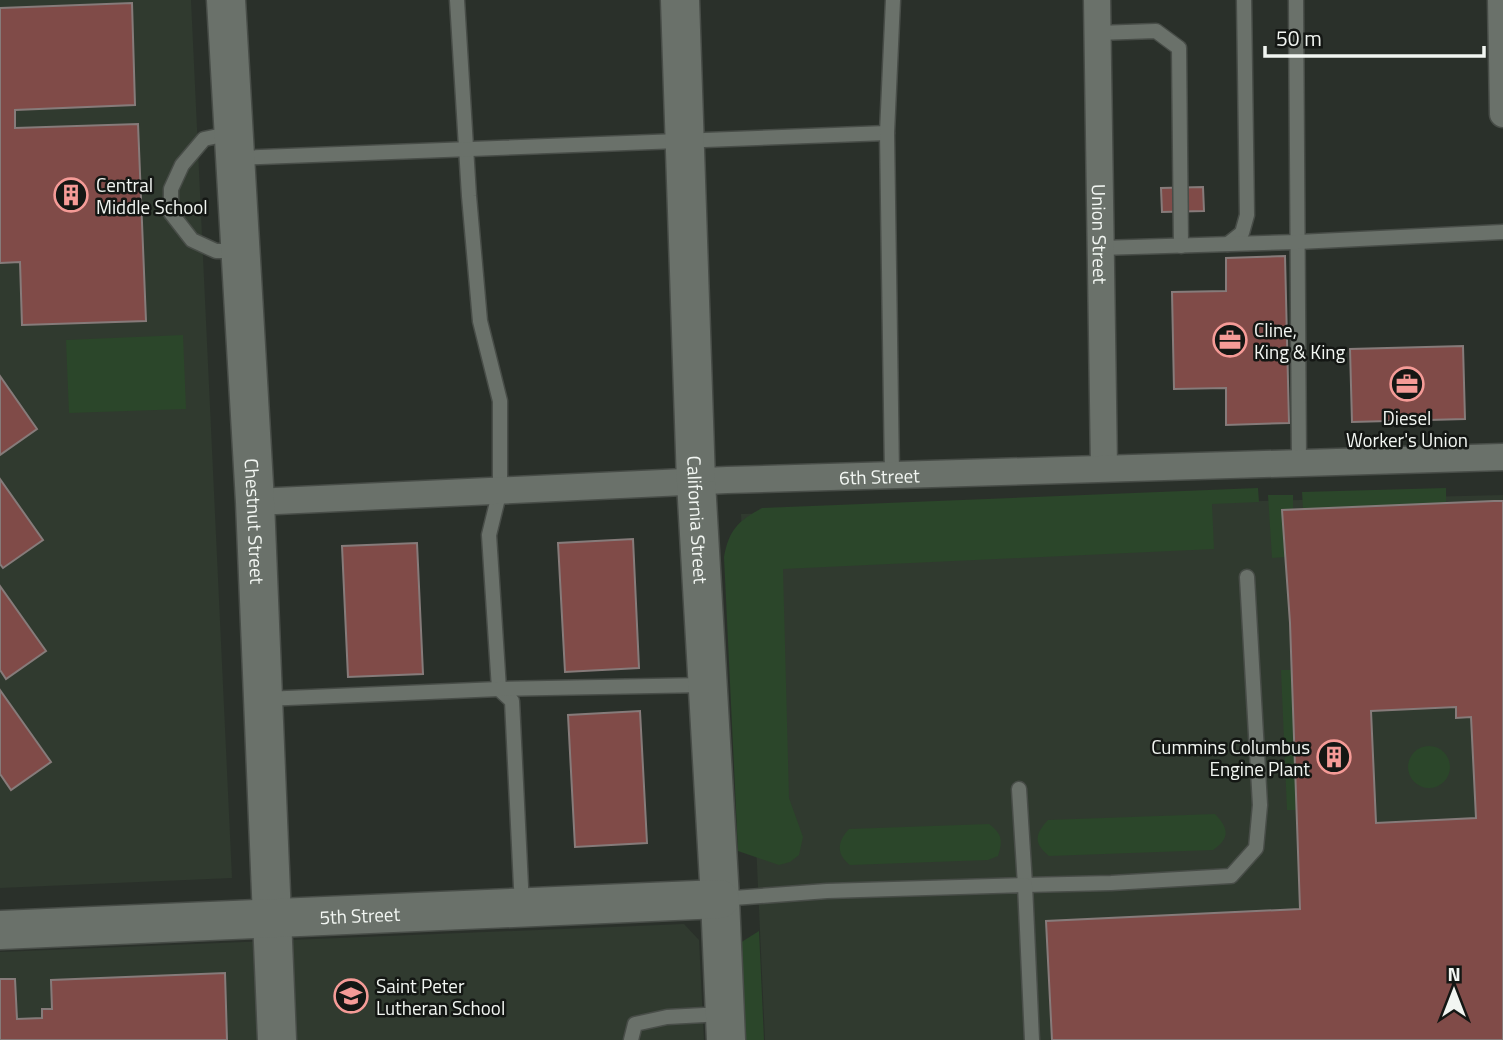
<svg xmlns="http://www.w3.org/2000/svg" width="1503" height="1040" font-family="'Titillium Web',sans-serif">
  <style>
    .built { fill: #303a2f }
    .green { fill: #2b462a }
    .building { fill: #804b48; stroke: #867b7a; stroke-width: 2; fill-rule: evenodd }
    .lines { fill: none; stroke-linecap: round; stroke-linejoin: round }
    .lane-casing { stroke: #484d48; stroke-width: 17 }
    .street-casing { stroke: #484d48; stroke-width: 29 }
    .secondary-casing { stroke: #484d48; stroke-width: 41 }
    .lane { stroke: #6a716a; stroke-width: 14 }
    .street { stroke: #6a716a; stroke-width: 26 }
    .secondary { stroke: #6a716a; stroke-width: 38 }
    .labels { text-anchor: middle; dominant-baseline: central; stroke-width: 5; stroke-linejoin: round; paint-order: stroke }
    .poi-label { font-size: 19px; fill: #f2f6f2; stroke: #141714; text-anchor: start }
    .street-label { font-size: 19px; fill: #f2f6f2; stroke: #141714 }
  </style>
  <rect width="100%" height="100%" fill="#2a302a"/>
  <g class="built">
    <polygon points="0,0 191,0 232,878 0,888"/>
    <polygon points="1503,495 1503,1040 765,1040 741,514"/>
    <polygon points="684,924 699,940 704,1040 0,1040 0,952"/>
  </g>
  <g class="green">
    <polygon points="183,335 186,409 69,413 66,340"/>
    <path d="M1258,488L1259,502L1212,504L1214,549L783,569L789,798L803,837L799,855L790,862L779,865L738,851L724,557C729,530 738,521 762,508Z"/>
    <polygon points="1446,488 1446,503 1303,509 1302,492"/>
    <polygon points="1268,495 1293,495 1293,510 1286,557 1272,558"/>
    <polygon points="1281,670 1292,670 1297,810 1287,810"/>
    <circle cx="1429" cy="767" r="21"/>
    <path d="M1215,814C1229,829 1230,838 1213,850L1049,856C1033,843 1035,834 1048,820Z"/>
    <path d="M989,824C1002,834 1003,840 998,856L988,860L850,865C836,854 837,842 849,829Z"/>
    <polygon points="759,931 764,1040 744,1040 740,943"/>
  </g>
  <g class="building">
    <polygon points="132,3 135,105 15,110 15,128 138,124 146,321 22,325 20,262 0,263 0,8"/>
    <polygon points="1203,187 1204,211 1162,212 1161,188"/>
    <polygon points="1285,256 1289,423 1226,425 1226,388 1174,389 1172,292 1226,291 1226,258"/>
    <polygon points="1463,346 1465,419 1352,422 1350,349"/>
    <polygon points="0,376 37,429 0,455"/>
    <polygon points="0,479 43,540 3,568 0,564"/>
    <path d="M1494,501H1503V1040H1052L1046,921L1300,909L1290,623L1282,510ZM1456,707V718L1471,717L1476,818L1376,823L1371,711Z"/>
    <polygon points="633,539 639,668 565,672 558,543"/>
    <polygon points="417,543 423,674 348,677 342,546"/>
    <polygon points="0,586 46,651 6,679 0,670"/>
    <polygon points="0,690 51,762 11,790 0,774"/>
    <polygon points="640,711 647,843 575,847 568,715"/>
    <polygon points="225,973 227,1040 0,1040 0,979 15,979 17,1019 42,1018 42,1009 52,1009 51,980"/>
  </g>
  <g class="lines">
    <defs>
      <g id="lane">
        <polyline points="457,0 469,196 480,321 500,401 500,490 489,535 499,689 512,701 522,907"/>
        <polyline points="1296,0 1299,463"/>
        <polyline points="1097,33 1156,31 1179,48 1181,246"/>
        <polyline points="232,133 204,139 182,165 171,189 171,213 192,240 216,251 239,251"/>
        <polyline points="237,158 887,133"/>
        <polyline points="1228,244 1242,233 1247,215 1244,0"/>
        <polyline points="1100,248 1298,242 1503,232"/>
        <polyline points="892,475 887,133 893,0"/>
        <polyline points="264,699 499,689 705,685"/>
        <polyline points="1019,789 1025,885 1111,883 1231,876 1256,848 1260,805 1247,577"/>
        <polyline points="720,899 827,891 1025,885 1032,1040"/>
        <polyline points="631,1040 635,1024 667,1017 723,1014"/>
      </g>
      <g id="street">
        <path id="s1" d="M1097,0L1104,468"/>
        <polyline points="1501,0 1503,114"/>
        <path id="s2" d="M255,502L727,480L1503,457"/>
      </g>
      <g id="secondary">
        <path id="s3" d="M226,0L255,502L277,1040"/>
        <path id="s4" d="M680,0L696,482L720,899L726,1040"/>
        <path id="s5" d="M0,930L720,899"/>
      </g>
    </defs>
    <use href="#lane" class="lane-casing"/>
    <use href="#street" class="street-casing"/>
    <use href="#secondary" class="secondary-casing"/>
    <use href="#lane" class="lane"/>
    <use href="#street" class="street"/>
    <use href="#secondary" class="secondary"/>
  </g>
  <defs>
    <symbol id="building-ring" viewBox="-11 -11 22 22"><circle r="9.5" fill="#141714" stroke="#f59b97" stroke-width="1.5"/><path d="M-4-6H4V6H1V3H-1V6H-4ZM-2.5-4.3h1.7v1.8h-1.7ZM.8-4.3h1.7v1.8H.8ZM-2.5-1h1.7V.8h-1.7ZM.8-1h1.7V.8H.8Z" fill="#f59b97"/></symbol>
    <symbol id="office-ring" viewBox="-11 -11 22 22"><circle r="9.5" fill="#141714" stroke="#f59b97" stroke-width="1.5"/><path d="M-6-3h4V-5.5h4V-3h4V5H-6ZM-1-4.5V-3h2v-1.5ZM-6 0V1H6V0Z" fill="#f59b97"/></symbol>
    <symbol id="school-ring" viewBox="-11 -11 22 22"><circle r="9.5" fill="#141714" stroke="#f59b97" stroke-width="1.5"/><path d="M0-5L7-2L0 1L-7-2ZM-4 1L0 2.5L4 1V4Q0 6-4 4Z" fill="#f59b97"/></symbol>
  </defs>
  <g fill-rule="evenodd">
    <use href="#building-ring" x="52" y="176" width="38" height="38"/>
    <use href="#office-ring" x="1211" y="321" width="38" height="38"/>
    <use href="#office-ring" x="1388" y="365" width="38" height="38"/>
    <use href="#building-ring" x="1315" y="738" width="38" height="38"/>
    <use href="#school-ring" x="332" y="977" width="38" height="38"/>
  </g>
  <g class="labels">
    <g class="poi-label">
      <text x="96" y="184">Central<tspan x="96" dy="22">Middle School</tspan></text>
      <text x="1254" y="329">Cline,<tspan x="1254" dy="22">King &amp; King</tspan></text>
      <text x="1407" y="417" text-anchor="middle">Diesel<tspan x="1407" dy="22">Worker's Union</tspan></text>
      <text x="1310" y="746" text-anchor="end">Cummins Columbus<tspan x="1310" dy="22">Engine Plant</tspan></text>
      <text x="376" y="985">Saint Peter<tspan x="376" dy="22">Lutheran School</tspan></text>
    </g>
    <g class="street-label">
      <text stroke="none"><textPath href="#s1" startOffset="234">Union Street</textPath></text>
      <text stroke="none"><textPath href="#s2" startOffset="625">6th Street</textPath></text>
      <text stroke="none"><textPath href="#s3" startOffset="522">Chestnut Street</textPath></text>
      <text stroke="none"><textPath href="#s4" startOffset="520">California Street</textPath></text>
      <text stroke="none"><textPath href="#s5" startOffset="360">5th Street</textPath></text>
    </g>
  </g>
  <g transform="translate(1454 991)" stroke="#141714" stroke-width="5" paint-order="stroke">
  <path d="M0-5L12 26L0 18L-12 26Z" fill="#f2f6f2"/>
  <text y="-10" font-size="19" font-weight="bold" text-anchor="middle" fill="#f2f6f2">N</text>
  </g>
  <path d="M1265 46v10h219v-10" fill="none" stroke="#f2f6f2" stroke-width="3.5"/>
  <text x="1276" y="46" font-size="21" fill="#f2f6f2" stroke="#141714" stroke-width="5" paint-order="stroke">50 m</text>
</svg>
